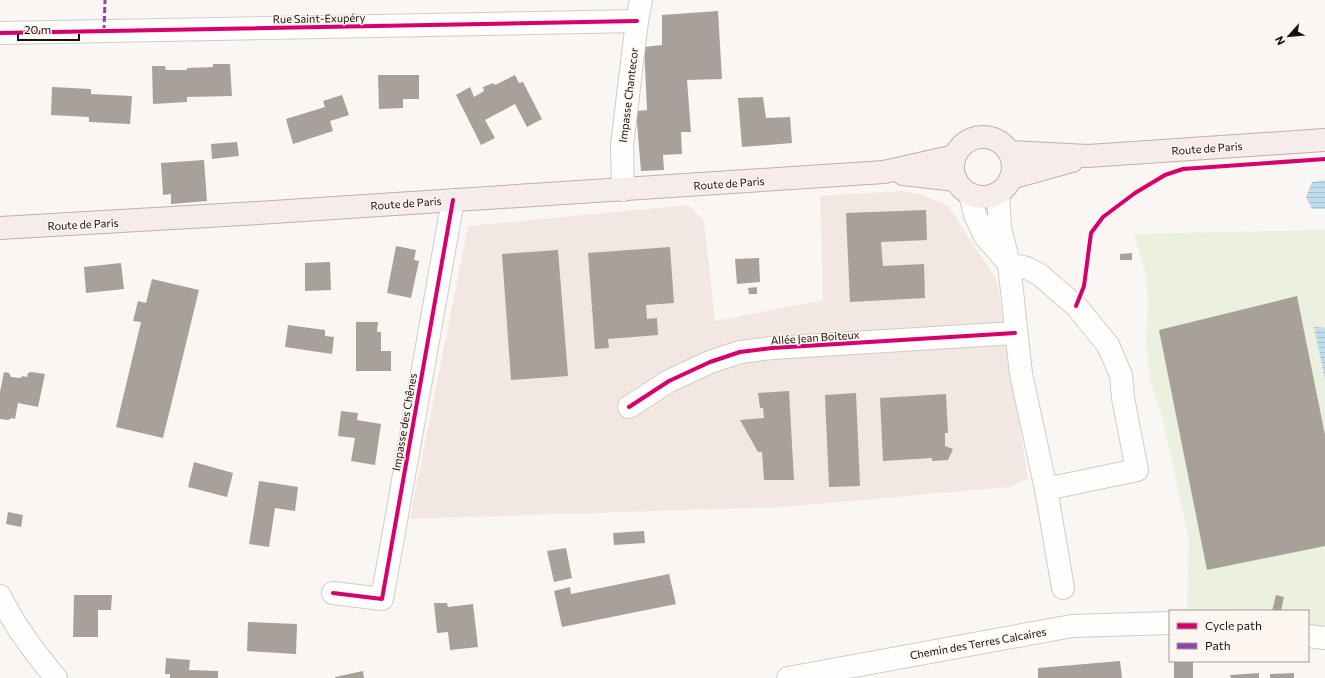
<svg xmlns="http://www.w3.org/2000/svg" width="1325" height="678" font-family="Commissioner,sans-serif">
  <style>
    .built { fill: #f3e7e1 }
    .green { fill: #ebf0df }
    .water { fill: url(#water-rules) }
    .building { fill: #a8a19a }
    .lines { fill: none; stroke-linecap: round; stroke-linejoin: round }
    .minor-casing { stroke: #d0ccc9; stroke-width: 24 }
    .major-casing { stroke: #c0afad; stroke-width: 24 }
    .minor { stroke: #fefefd; stroke-width: 22 }
    .major { stroke: #f5eceb; stroke-width: 22 }
    .quiet { stroke: #8e44ad; stroke-width: 3; stroke-dasharray: 6 3; stroke-linecap: butt }
    .cycleway-casing { stroke: #fdf5f0; stroke-width: 6 }
    .cycleway { stroke: #d6006c; stroke-width: 4 }
    .labels { text-anchor: middle; dominant-baseline: central; stroke-width: 3; stroke-linejoin: round; paint-order: stroke }
    .street-label { font-size: 11px; fill: #16110e; stroke: #fdf5f0 }
  </style>
  <defs>
    <pattern id="water-rules" width="6" height="5" patternUnits="userSpaceOnUse"><rect width="6" height="5" fill="#c1dced"/><path d="M0 2.5h6" fill="none" stroke="#a5bcca"/></pattern>
  </defs>
  <rect width="100%" height="100%" fill="#faf6f3"/>
  <polygon class="built" points="901,191 922,195 948,206 997,280 1028,479 1009,487 783,507 410,519 468,226 688,205 704,221 715,321 823,300 820,196"/>
  <polygon class="green" points="1325,230 1325,629 1308,626 1308,611 1187,611 1189,540 1162,416 1150,380 1146,340 1148,303 1146,275 1134,234"/>
  <g class="water">
    <polygon points="1325,180 1325,209 1312,209 1306,197 1312,182"/>
    <polygon points="1314,327 1325,328 1325,379"/>
  </g>
  <g class="building">
    <polygon points="718,11 722,79 687,80 691,132 681,132 682,154 663,155 664,170 641,171 636,111 647,110 644,47 662,45 662,15"/>
    <polygon points="213,64 230,64 232,96 187,97 187,102 153,104 152,66 165,66 166,70 187,70 187,68 213,67"/>
    <polygon points="378,75 419,75 419,99 403,99 403,108 379,109"/>
    <polygon points="515,75 519,83 523,82 542,119 527,127 515,104 485,120 495,138 481,145 456,95 470,87 474,97 484,91 483,87 493,83 495,85"/>
    <polygon points="52,87 91,89 91,94 132,96 130,124 89,122 89,117 51,115"/>
    <polygon points="342,95 349,115 330,121 333,131 293,144 286,119 325,107 323,101"/>
    <polygon points="763,97 766,118 790,117 792,143 742,147 738,98"/>
    <polygon points="237,142 239,156 212,159 211,144"/>
    <polygon points="204,160 207,201 171,204 171,194 163,195 161,163"/>
    <polygon points="926,210 927,240 881,242 883,266 924,264 925,298 850,302 846,213"/>
    <polygon points="396,246 416,250 414,260 419,261 411,298 387,293"/>
    <polygon points="670,247 674,303 646,305 647,319 657,318 658,335 608,339 609,348 595,349 588,253"/>
    <polygon points="558,250 568,376 511,380 502,254"/>
    <polygon points="1132,253 1132,260 1120,260 1120,254"/>
    <polygon points="759,258 760,282 737,284 735,259"/>
    <polygon points="330,262 331,290 305,291 305,263"/>
    <polygon points="121,263 124,289 86,293 84,267"/>
    <polygon points="152,279 199,290 163,438 116,427 141,322 133,321 138,301 146,303"/>
    <polygon points="757,287 757,294 749,294 748,288"/>
    <polygon points="1297,296 1325,435 1325,546 1207,570 1159,330"/>
    <polygon points="356,322 378,322 377,332 381,332 381,351 391,351 391,371 356,371"/>
    <polygon points="288,325 325,330 325,336 334,337 332,354 285,347"/>
    <polygon points="4,372 9,373 11,377 20,378 23,376 27,377 28,373 31,372 45,374 38,407 18,403 15,419 12,418 8,420 0,419 0,392"/>
    <polygon points="789,391 794,480 764,480 762,452 758,452 740,420 764,418 763,408 760,408 758,393"/>
    <polygon points="856,393 860,486 829,487 825,395"/>
    <polygon points="946,394 948,433 945,433 945,446 953,449 948,460 932,461 932,458 883,461 880,398"/>
    <polygon points="341,411 358,413 357,420 381,424 375,465 351,461 355,438 338,436"/>
    <polygon points="194,462 233,473 227,497 188,487"/>
    <polygon points="259,481 298,487 295,511 275,508 269,547 249,544"/>
    <polygon points="8,512 23,515 21,527 6,524"/>
    <polygon points="644,531 645,543 614,545 613,533"/>
    <polygon points="566,548 572,578 554,582 547,551"/>
    <polygon points="669,574 676,604 562,627 554,591 570,587 571,594"/>
    <polygon points="74,595 112,595 111,610 98,610 98,637 73,637"/>
    <polygon points="1276,595 1284,597 1281,611 1272,611"/>
    <polygon points="434,603 447,603 448,607 473,604 478,647 450,650 448,632 437,633"/>
    <polygon points="248,622 297,624 296,654 247,651"/>
    <polygon points="166,658 190,660 189,670 218,671 218,678 170,678 170,674 165,674"/>
    <polygon points="1120,661 1122,678 1038,678 1038,668"/>
    <rect x="1174" y="661" width="19" height="17"/>
    <polygon points="363,671 364,678 335,678 335,677"/>
    <polygon points="1259,673 1259,678 1231,678 1230,675"/>
    <polygon points="1294,673 1294,678 1270,678 1270,674"/>
  </g>
  <g class="lines">
    <defs>
      <g id="minor">
        <polyline points="0,33 637,21"/>
        <polyline points="623,190 622,145 637,21 641,0"/>
        <polyline points="970,194 975,215 985,236 1009,264 1027,268 1040,275 1076,306 1108,345 1121,375 1123,398 1137,470 1046,489 1021,374 1009,264 1000,228 998,193"/>
        <polyline points="629,407 669,381 710,362 740,352 772,348 1015,333"/>
        <polyline points="1046,489 1063,588"/>
        <polyline points="333,593 382,599 453,200"/>
        <path d="M0,596C15,627 34,652 56,678"/>
        <polyline points="1308,636 1325,638"/>
        <polyline points="788,678 1072,626 1170,623"/>
      </g>
      <g id="major">
        <circle cx="983" cy="167" r="30"/>
        <polyline points="1010,152 1088,156 1325,140"/>
        <polyline points="903,174 956,180"/>
        <polyline points="1011,178 1072,161"/>
        <polyline points="0,228 258,213 884,172 955,156"/>
      </g>
    </defs>
    <use href="#minor" class="minor-casing"/>
    <use href="#major" class="major-casing"/>
    <use href="#minor" class="minor"/>
    <use href="#major" class="major"/>
    <polyline class="quiet" points="104,31 105,0"/>
    <defs>
      <g id="cycleway">
        <polyline points="0,33 637,21"/>
        <polyline points="1076,306 1084,286 1091,233 1103,217 1135,193 1165,175 1183,169 1325,159"/>
        <polyline points="629,407 669,381 710,362 740,352 772,348 1015,333"/>
        <polyline points="333,593 382,599 453,200"/>
      </g>
    </defs>
    <use href="#cycleway" class="cycleway-casing"/>
    <use href="#cycleway" class="cycleway"/>
  </g>
  <g class="labels">
    <g class="street-label">
      <text transform="translate(319 18) rotate(-1)">Rue Saint-Exupéry</text>
      <text transform="translate(628 95) rotate(-83)">Impasse Chantecor</text>
      <text transform="translate(1207 148) rotate(-4)">Route de Paris</text>
      <text transform="translate(729 183) rotate(-4)">Route de Paris</text>
      <text transform="translate(406 203) rotate(-4)">Route de Paris</text>
      <text transform="translate(83 224) rotate(-3)">Route de Paris</text>
      <text transform="translate(815 337) rotate(-4)">Allée Jean Boiteux</text>
      <text transform="translate(404 422) rotate(-80)">Impasse des Chênes</text>
      <text transform="translate(978 643) rotate(-10)">Chemin des Terres Calcaires</text>
    </g>
  </g>
  <rect x="1169" y="610" width="140" height="52" fill="#fdf5f0" stroke="#a19a96"/>
  <rect x="1177" y="623" width="20" height="6" fill="#d6006c" stroke="#a19a96"/>
  <text x="1205" y="630" font-size="12" fill="#16110e">Cycle path</text>
  <rect x="1177" y="643" width="20" height="6" fill="#8e44ad" stroke="#a19a96"/>
  <text x="1205" y="650" font-size="12" fill="#16110e">Path</text>
  <g transform="translate(1289 36) rotate(243)" stroke="#fdf5f0" stroke-width="3" paint-order="stroke">
  <path d="M0-3L7 15L0 10L-7 15Z" fill="#16110e"/>
  <text y="-6" font-size="11" font-weight="bold" text-anchor="middle" fill="#16110e">N</text>
  </g>
  <path d="M18 34v6h61v-6" fill="none" stroke="#16110e" stroke-width="2"/>
  <text x="24" y="34" font-size="12" fill="#16110e" stroke="#fdf5f0" stroke-width="3" paint-order="stroke">20 m</text>
</svg>
